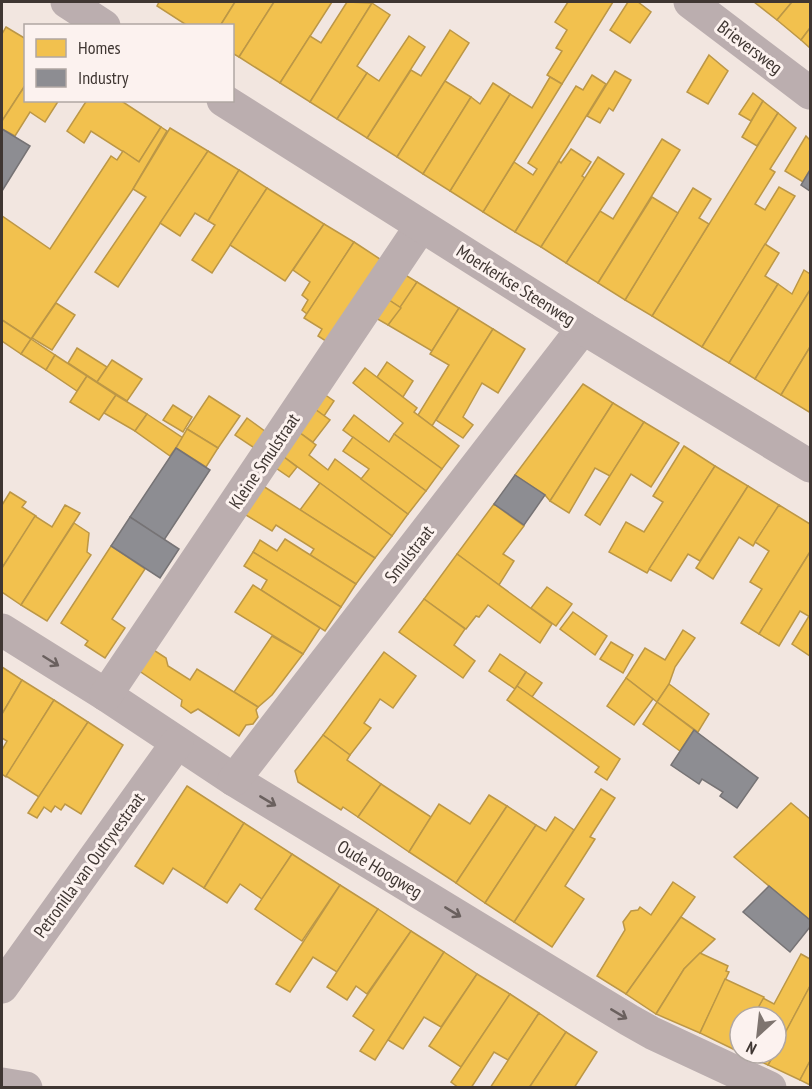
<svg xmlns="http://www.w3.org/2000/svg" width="812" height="1089" font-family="'PT Sans Narrow',sans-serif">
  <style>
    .homes { fill: #f2c14e; stroke: #bc9746; stroke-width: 1.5 }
    .industry { fill: #8d8d92; stroke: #767375; stroke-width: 1.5 }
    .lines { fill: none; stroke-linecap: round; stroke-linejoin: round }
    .minor { stroke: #bbaeaf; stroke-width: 33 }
    .tertiary { stroke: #bbaeaf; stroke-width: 33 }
    .oneway { stroke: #6a605e }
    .labels { text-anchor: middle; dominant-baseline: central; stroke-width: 6; stroke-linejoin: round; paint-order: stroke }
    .street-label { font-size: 18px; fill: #3f3632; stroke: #fcf2ef }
  </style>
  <rect width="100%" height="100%" fill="#f2e6e0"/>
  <g class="homes">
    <polygon points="159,2 235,2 220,26 188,26 157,6"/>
    <polygon points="235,2 274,2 239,57 232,53 232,26 220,26"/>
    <polygon points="274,2 332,2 280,83 239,57"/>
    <polygon points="347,2 372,3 310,102 280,83 310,36 321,43"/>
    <polygon points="568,2 613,2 562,84 547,75 562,51 556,48 567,30 555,22"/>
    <polygon points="628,2 638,2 651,12 630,43 610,30"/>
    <polygon points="754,2 792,2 777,20"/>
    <polygon points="792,2 810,2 810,28 801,40 777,20"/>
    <polygon points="372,3 390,15 357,66 367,73 337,119 310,102"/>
    <polygon points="6,27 26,39 26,84 2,121 2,34"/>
    <polygon points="810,28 810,48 801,40"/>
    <polygon points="450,30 469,43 397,157 367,138 411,70 421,76"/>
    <polygon points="409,36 425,47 367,138 337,119 367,73 379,81"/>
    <polygon points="709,55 728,71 708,104 687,92"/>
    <polygon points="615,71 631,80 613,111 609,108 600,123 587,116"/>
    <polygon points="592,75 606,84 515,232 483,212 514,162 533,175 537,169 528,163 576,86 583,90"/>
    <polygon points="550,77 562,84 483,212 450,191 510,94 532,108"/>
    <polygon points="445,81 471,97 423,174 397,157"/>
    <polygon points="493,83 510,94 450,191 423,174 471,97 480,104"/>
    <polygon points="26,84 26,100 59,100 45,122 30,112 15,136 2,129 2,121"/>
    <polygon points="753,93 763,101 751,121 739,114"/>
    <polygon points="87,100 120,100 161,127 139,162 91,131 84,143 67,131"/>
    <polygon points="763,101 778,113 757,146 742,137"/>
    <polygon points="778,113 796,128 770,169 775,172 755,204 765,210 779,187 795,196 702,347 652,316"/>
    <polygon points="161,127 167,131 133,189 31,339 2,320 2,216 50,249 111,156 117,160 123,151 139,162"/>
    <polygon points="170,128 208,151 118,287 95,272 146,197 133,189"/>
    <polygon points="806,136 810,140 810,170 803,182 785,171"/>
    <polygon points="662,139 680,150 598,283 566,263 600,211 613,219"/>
    <polygon points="571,149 591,162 582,176 585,178 541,247 515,232 559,161 561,163"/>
    <polygon points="208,151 239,170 208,221 195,213 180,236 160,223"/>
    <polygon points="598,157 624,174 566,263 541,247"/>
    <polygon points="239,170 267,188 212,273 192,260 215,225 208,221"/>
    <polygon points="267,188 324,224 285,281 230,245"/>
    <polygon points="693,188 711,199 699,218 709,224 652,316 625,300"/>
    <polygon points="652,197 678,213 625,300 598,283"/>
    <polygon points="324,224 354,242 307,314 302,310 308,300 302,295 310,282 293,270"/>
    <polygon points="354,242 386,263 332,345 318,336 322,329 304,318"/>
    <polygon points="765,244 779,253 765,276 778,284 729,363 702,347"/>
    <polygon points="804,270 810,274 810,290 755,379 729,363 778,284 792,294"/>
    <polygon points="402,273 417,282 401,308 386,298"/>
    <polygon points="417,282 459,308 432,351 388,325"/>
    <polygon points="810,290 810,347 781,395 755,379"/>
    <polygon points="386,298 401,308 388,325 374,317"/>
    <polygon points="56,303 75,315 52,350 32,338"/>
    <polygon points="459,308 493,329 432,426 418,415 449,365 430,354"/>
    <polygon points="2,320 31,339 21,354 2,341"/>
    <polygon points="493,329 525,349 498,393 482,383 463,417 473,425 463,438 436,420"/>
    <polygon points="31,339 55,355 46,370 21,354"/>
    <polygon points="810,347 810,410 809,412 781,395"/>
    <polygon points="77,348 107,367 97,382 68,363"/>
    <polygon points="55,355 87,376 77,391 46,370"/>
    <polygon points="112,360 142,379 127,401 97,382"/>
    <polygon points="387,362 413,381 403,397 377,377"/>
    <polygon points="365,368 417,408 414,412 459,446 442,469 394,434 403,423 353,383"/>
    <polygon points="87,376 116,395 99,420 70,402"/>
    <polygon points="583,384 613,403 550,501 545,495 515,475"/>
    <polygon points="321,392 334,401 324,416 312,407"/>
    <polygon points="116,395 147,414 135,431 104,413"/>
    <polygon points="209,396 240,416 218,448 187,429"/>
    <polygon points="613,403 644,422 610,476 595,468 569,513 550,501"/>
    <polygon points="173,405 192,417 183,432 163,420"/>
    <polygon points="312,407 330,420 313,442 296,430"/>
    <polygon points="147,414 183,438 170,456 135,431"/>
    <polygon points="354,415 389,442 394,434 442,469 426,491 343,430"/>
    <polygon points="247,418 270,435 259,451 235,435"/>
    <polygon points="644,422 679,443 651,487 631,474 600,525 585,515"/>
    <polygon points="187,429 218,448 206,467 176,448"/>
    <polygon points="296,430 316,445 309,455 328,470 335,459 408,514 392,536 280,454"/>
    <polygon points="353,437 426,491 408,514 361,479 369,469 343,451"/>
    <polygon points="684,446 715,466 647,573 609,552 626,522 644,532 663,502 653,496"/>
    <polygon points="280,454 297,467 289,477 273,466"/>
    <polygon points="715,466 748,486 700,561 688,554 671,581 649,569"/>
    <polygon points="320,483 392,536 375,558 300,510"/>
    <polygon points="260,484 375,558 356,584 310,555 314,549 276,525 272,531 241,512"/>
    <polygon points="748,486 779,505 753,546 739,537 713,579 696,568"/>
    <polygon points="10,492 26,502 22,507 36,516 2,568 2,505"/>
    <polygon points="494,504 524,526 503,554 514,561 499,585 457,554"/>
    <polygon points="65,505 80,513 21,605 2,592 2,568 35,516 52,527"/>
    <polygon points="779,505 810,524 810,552 759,634 741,623 762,589 750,582 769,551 755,542"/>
    <polygon points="74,523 89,533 87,552 91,555 47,621 21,605"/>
    <polygon points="285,539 356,584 341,607 253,552 260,540 277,551"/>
    <polygon points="111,546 145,569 112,619 125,628 105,658 85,645 88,641 61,623"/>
    <polygon points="253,552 341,607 325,631 261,590 267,580 244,566"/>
    <polygon points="810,552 810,617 800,611 779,646 759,634"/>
    <polygon points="457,554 552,624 540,643 488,605 479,617 476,616 466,629 424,599"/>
    <polygon points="253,585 320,628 303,654 235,612"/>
    <polygon points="547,587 572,604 556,626 531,608"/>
    <polygon points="424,599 465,629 454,645 475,661 463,678 399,632"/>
    <polygon points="573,612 607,636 595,655 560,629"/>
    <polygon points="809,616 810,617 810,656 792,644"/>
    <polygon points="683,630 695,638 675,667 669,684 657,702 626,678 645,648 665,660"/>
    <polygon points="272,636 303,654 272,695 258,707 234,692"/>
    <polygon points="611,642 633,655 623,673 600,659"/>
    <polygon points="149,647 166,658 168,666 190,680 197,669 258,707 256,710 258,717 253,724 246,725 239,736 198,709 191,713 181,706 182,700 135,668"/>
    <polygon points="384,652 416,676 393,708 380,699 364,723 371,728 350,755 323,735"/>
    <polygon points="500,654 526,672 515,689 489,671"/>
    <polygon points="2,667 22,680 2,714"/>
    <polygon points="526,672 542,683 532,697 517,686"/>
    <polygon points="626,678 653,699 634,725 607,706"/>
    <polygon points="22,680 54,700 6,777 2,774 2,750 7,741 2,738 2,714"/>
    <polygon points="669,684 709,714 698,732 657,702"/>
    <polygon points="517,686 620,759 607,780 595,772 599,767 507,700"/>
    <polygon points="54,700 88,722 39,797 6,776"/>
    <polygon points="657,702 694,730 680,751 643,724"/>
    <polygon points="88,722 123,745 81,814 65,804 61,810 55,806 51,812 44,807 37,818 28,813"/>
    <polygon points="323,735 350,755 347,760 381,784 358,817 343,807 341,810 298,782 295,771"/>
    <polygon points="381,784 431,817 409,852 358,817"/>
    <polygon points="187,786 244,823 204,888 173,868 163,884 135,866"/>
    <polygon points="601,789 615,798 590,837 595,839 565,886 584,899 552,947 514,922"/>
    <polygon points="489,795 507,806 456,883 409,852 439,804 470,824"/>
    <polygon points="791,803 810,819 810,920 734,857"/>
    <polygon points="507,806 536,825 485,903 456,883"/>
    <polygon points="555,817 574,830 514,922 485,903 536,825 546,831"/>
    <polygon points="244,823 292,854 262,899 240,884 227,903 204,888"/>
    <polygon points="292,854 340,885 302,941 255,909"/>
    <polygon points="673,882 695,897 626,994 597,976 625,930 623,922 631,911 638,910 640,907 651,915"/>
    <polygon points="340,885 378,909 337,972 313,957 290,992 276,984"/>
    <polygon points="378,909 411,931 367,994 356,986 347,1000 327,987"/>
    <polygon points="681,917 715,939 684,969 656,1014 626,994"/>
    <polygon points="411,931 444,952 375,1060 360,1051 374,1030 353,1016"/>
    <polygon points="444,952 477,974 441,1027 424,1017 403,1049 388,1040"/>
    <polygon points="700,953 728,966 726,971 729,972 700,1033 656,1014 684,969"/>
    <polygon points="801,954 810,959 810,986 776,1051 776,1017 753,1017 763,998 774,1004"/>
    <polygon points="477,974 510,994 461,1067 429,1046"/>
    <polygon points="725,979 764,997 753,1017 740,1017 740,1041 735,1050 700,1033"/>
    <polygon points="810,986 810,1061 800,1080 768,1065"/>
    <polygon points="510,994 539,1013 508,1060 494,1052 471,1088 459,1088 451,1082"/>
    <polygon points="539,1013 566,1032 529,1088 490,1088"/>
    <polygon points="566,1032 597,1052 574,1088 529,1088"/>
    <polygon points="742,1053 775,1053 768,1065"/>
    <polygon points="810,1061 810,1085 800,1080"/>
  </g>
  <g class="industry">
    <polygon points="2,129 30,146 2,191"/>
    <polygon points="810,170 810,191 801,185"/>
    <polygon points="176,448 210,470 164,540 130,517"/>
    <polygon points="515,475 545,495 524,525 494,504"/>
    <polygon points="130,517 179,549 160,578 111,546"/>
    <polygon points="694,730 758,778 737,808 720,796 723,792 702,779 699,784 671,765"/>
    <polygon points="769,886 810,920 810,927 790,952 743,912"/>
  </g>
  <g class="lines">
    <g class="minor">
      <polyline points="690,2 810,93"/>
      <polyline points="2,630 106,695 234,780 629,1020 652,1033 770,1088"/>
      <polyline points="106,695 421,226"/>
      <polyline points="234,780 583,328"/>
      <polyline points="2,987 177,743"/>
      <polyline points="2,1084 26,1088"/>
    </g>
    <g class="tertiary">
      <polyline points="67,2 104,26"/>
      <polyline points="223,100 583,328 810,466"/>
    </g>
  </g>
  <defs><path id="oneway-shaft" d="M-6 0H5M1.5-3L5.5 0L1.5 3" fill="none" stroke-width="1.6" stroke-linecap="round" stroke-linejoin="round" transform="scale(1.5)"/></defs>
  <g class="oneway">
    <use href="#oneway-shaft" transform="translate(51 661) rotate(32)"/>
    <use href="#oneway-shaft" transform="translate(268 801) rotate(31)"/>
    <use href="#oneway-shaft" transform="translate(453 912) rotate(31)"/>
    <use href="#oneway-shaft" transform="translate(619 1014) rotate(31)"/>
  </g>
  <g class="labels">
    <g class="street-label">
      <text transform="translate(750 47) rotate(37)">Brieversweg</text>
      <text transform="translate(516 285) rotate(32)">Moerkerkse Steenweg</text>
      <text transform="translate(264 461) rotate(-56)">Kleine Smulstraat</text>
      <text transform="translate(409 554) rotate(-52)">Smulstraat</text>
      <text transform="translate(89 865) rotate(-54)">Petronilla van Outryvestraat</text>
      <text transform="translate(380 869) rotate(31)">Oude Hoogweg</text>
    </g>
  </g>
  <rect width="812" height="1089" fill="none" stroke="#3f3632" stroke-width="6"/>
  <rect x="24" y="24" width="210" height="78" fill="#fcf2ef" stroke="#b0a7a3" stroke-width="1.5"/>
  <rect x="36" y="39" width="30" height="18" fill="#f2c14e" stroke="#b0a7a3" stroke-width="1.5"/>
  <text x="78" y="54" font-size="18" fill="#3f3632">Homes</text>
  <rect x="36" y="69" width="30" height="18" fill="#8d8d92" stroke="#b0a7a3" stroke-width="1.5"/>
  <text x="78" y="84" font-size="18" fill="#3f3632">Industry</text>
  <g transform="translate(758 1035) rotate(207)"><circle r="28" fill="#fcf2ef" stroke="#b0a7a3" stroke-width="1.5"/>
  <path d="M0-4.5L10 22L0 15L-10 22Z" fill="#7e746f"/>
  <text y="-9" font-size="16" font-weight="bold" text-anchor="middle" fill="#3f3632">N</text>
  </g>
</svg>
